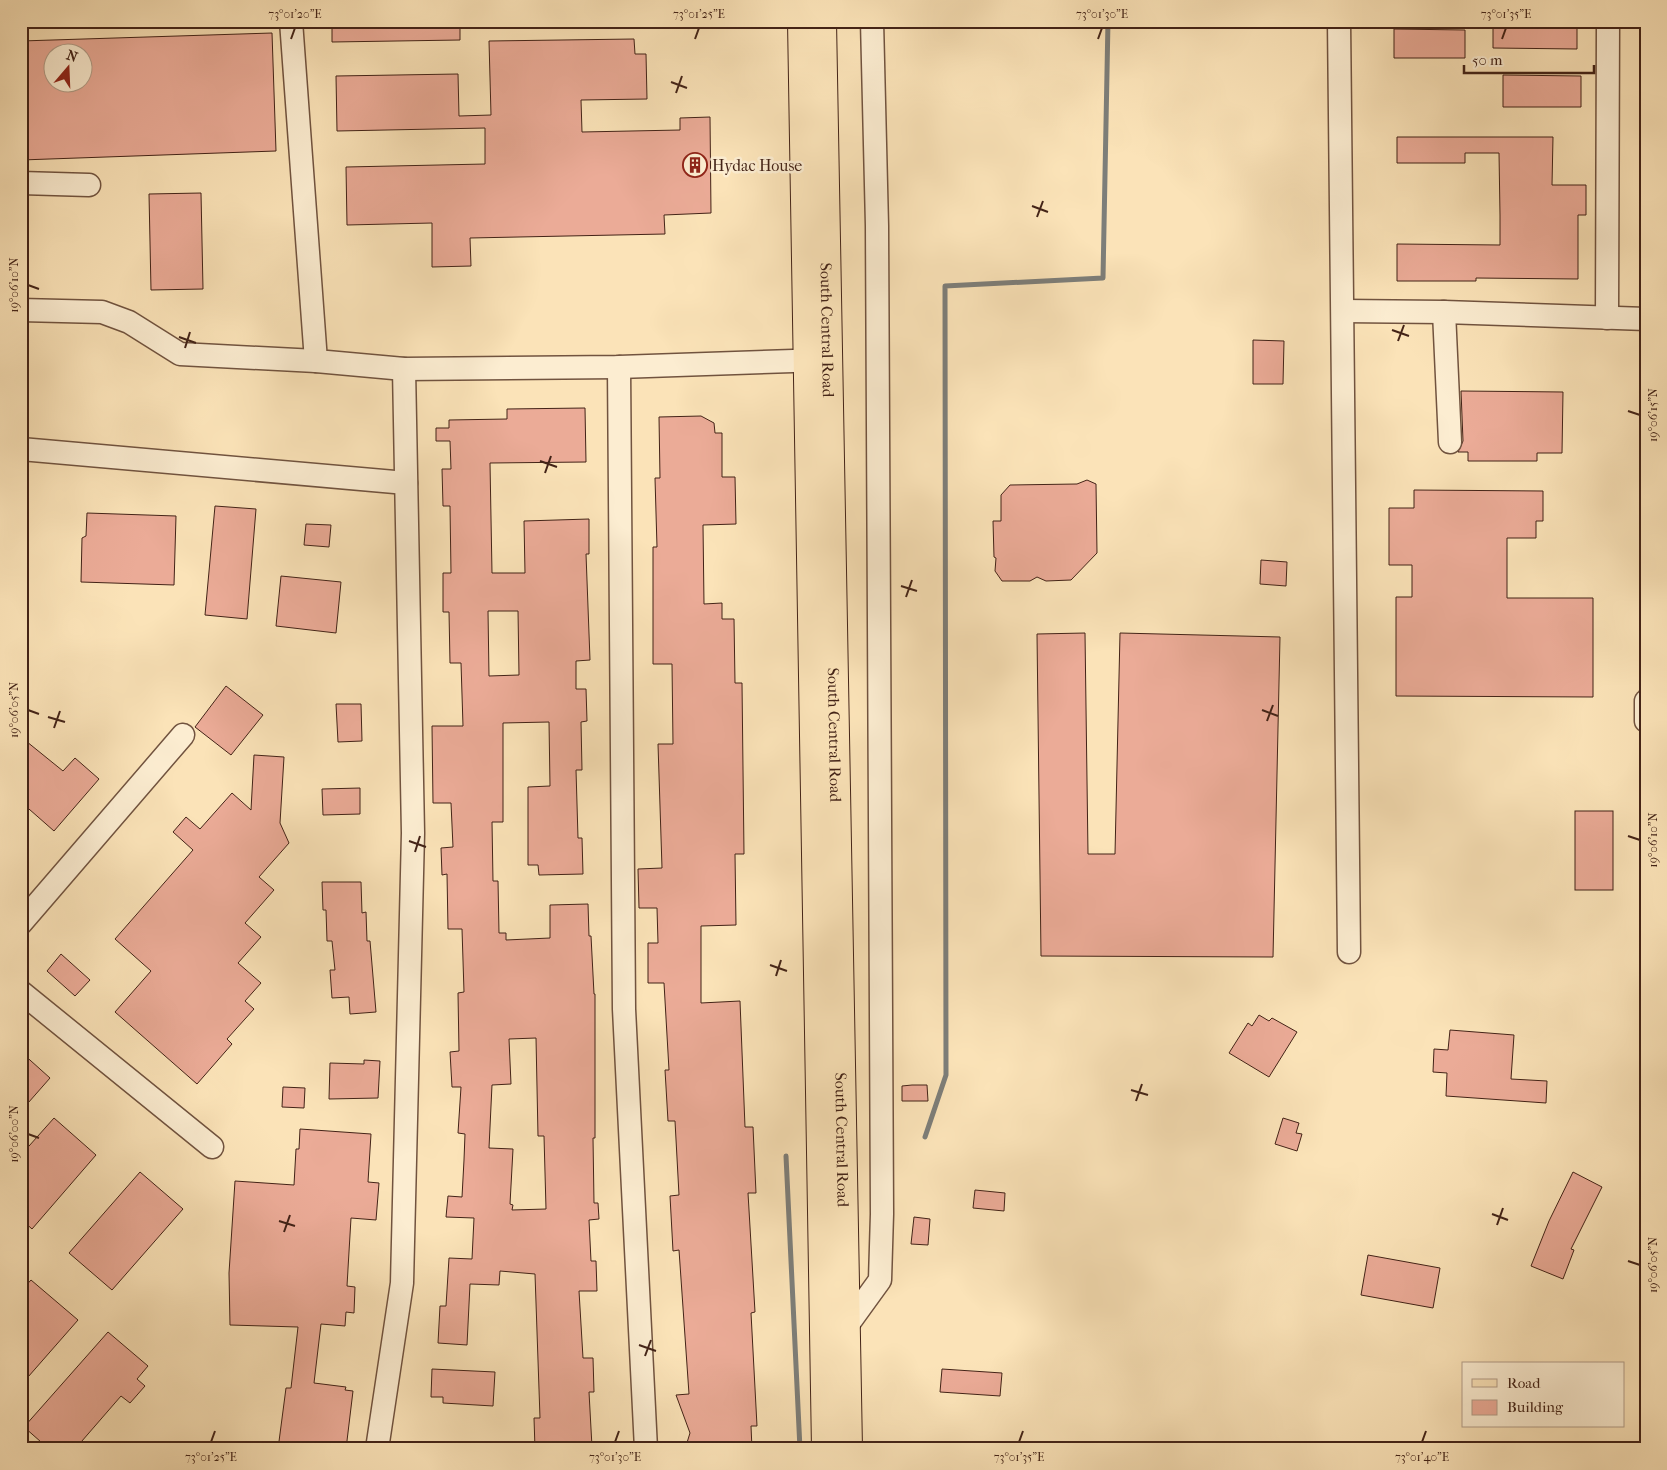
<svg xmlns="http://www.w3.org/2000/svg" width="1667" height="1470" font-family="'IM FELL French Canon',serif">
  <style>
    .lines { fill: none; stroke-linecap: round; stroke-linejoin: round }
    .stream { stroke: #7d7e79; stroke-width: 5 }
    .building { fill: #ebab97; stroke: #432317; fill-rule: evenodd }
    .minor-casing { stroke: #71533f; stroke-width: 25 }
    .major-casing { stroke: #432317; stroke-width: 30 }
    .minor { stroke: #fcedd1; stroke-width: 22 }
    .major { stroke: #fbe3b8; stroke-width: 28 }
    .ticks { fill: none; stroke: #432317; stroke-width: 2 }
    .labels { text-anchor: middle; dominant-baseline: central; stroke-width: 5; stroke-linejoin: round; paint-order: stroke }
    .poi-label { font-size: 16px; fill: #432317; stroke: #fcedd1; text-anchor: start }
    .street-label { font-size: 16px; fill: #432317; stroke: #fcedd1 }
    .neatline { fill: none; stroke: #432317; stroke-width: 2 }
    .ticks-label { font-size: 12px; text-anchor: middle; fill: #432317 }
  </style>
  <rect width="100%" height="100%" fill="#fbe3b8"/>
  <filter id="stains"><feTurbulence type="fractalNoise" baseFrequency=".004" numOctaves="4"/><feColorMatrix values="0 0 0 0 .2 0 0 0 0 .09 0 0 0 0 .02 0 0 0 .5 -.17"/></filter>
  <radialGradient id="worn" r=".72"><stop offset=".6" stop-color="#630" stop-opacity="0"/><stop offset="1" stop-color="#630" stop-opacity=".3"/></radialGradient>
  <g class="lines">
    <g class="stream">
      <polyline points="925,1137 946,1075 945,286 1103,278 1108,21"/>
      <polyline points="786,1156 800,1449"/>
    </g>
  </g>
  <g class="building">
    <polygon points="332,21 460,21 460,40 332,42"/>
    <polygon points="1493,24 1577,24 1577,49 1493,48"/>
    <polygon points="1394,29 1465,30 1465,58 1394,58"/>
    <path d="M272,33L276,151L21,160V41ZM52,52H82V82H52Z"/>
    <polygon points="634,39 635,54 646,54 647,99 581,100 582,132 680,130 680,118 710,117 711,213 664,215 665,234 470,238 471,266 432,267 432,223 347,225 346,167 485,164 485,128 337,131 336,76 458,74 459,116 491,115 489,41"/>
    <polygon points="1503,75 1581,76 1581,107 1503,107"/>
    <polygon points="1397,137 1553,137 1552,185 1586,185 1586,215 1578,215 1578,279 1476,278 1476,281 1397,281 1397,244 1500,245 1500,215 1499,153 1465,153 1465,163 1397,163"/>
    <polygon points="201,193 203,289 151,290 149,194"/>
    <polygon points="1253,340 1284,341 1283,384 1253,384"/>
    <polygon points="1461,391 1563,392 1562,453 1537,453 1537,461 1468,461 1468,452 1458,452 1463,441"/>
    <path d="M585,408L586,462L490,463L492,573H525L524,521L589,519V554H586L590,660L576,661V689H586L587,721L581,722L582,770H576L578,838H582L583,874L539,875L538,865H528V787L550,786L549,722L503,723V822H492L493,881H498L499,933H506V940L550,938V905L588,904L589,936H591L594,994H595V1138H593L594,1203H598L599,1219L589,1220L591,1261H596L597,1291H579L583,1358H593L594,1392H589L592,1447L535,1449L534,1418H540L535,1274L500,1271L499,1285L470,1284L467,1345L438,1343L440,1306H446L449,1258L472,1259L474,1218L446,1217L448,1196L462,1197L464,1160L465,1134L458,1133L461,1087H452L450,1052L459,1051L458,993L464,992L462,929H448L447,874L442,875L441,848L453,847L451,803H433L432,726H463L461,663H450L449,612H443V573H451L450,506H443L442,469H451L450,441H436V428H449V420L507,419V409ZM488,611H518L519,675L489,676ZM536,1038L538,1136H544L546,1209L512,1210L513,1205L510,1204L513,1149L489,1148L492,1085L511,1084L509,1039Z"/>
    <polygon points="701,416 714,423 715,433 722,433 722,477 735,477 736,524 703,525 704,604 722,603 722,619 734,619 735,683 742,683 744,854 735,854 736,925 701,926 701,1003 740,1001 745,1127 753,1127 756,1193 748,1193 755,1312 751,1313 757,1426 751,1426 752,1449 685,1449 690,1433 676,1395 689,1394 679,1250 673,1251 670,1196 679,1195 675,1121 668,1121 665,1070 669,1070 664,983 648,983 648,943 658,943 657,908 639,908 638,869 662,868 658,744 673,744 672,664 653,664 653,547 657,547 655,478 660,478 659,417"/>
    <polygon points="1087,480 1096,484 1097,553 1071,580 1046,581 1037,577 1030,581 1002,581 995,571 996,558 994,557 993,521 1001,521 1001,495 1010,485 1077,484"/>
    <polygon points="1414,490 1543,491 1543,521 1536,521 1536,538 1507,538 1507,598 1593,598 1593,697 1396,696 1396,597 1412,597 1412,565 1389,565 1389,508 1414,508"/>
    <polygon points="215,506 256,509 247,619 205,615"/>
    <polygon points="87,513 176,516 174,585 81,582 82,538 86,536"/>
    <polygon points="306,524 331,525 329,547 304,545"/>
    <polygon points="1261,560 1287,562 1286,586 1260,584"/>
    <polygon points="281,576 341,582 336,633 276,626"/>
    <polygon points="1085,633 1088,854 1115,854 1120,633 1280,637 1273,957 1041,956 1037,634"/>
    <polygon points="226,686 263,715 231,755 195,727"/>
    <polygon points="336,704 361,704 362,741 338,742"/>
    <polygon points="21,737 63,771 75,758 99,779 54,831 21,802"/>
    <polygon points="254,755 284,757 280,823 289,843 259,877 274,890 245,923 261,937 238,963 261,983 245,1001 254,1009 227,1039 232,1044 197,1084 115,1012 151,971 115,939 193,850 173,832 186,817 200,829 232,793 251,810"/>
    <polygon points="360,788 360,814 323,815 322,789"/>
    <rect x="1575" y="811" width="38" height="79"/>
    <polygon points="322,882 361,882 362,913 366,912 367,941 370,941 376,1012 350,1014 349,997 332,998 330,970 335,970 332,941 327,941 326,910 323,910"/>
    <polygon points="61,954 90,980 75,996 47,971"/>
    <polygon points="1259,1015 1269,1021 1272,1018 1297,1032 1269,1077 1229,1053 1248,1023 1252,1026"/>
    <polygon points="1450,1030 1514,1035 1511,1079 1547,1081 1546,1103 1446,1096 1447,1073 1433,1072 1434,1049 1448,1050"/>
    <polygon points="21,1052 50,1078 21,1111"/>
    <polygon points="364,1060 380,1061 378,1098 329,1099 330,1063 364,1064"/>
    <polygon points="912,1085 927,1085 928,1101 902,1101 902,1086"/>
    <polygon points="283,1087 305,1088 304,1108 282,1107"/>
    <polygon points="54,1118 96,1155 32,1229 21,1219 21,1155"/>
    <polygon points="1283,1118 1299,1123 1296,1133 1302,1134 1297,1151 1275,1144"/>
    <polygon points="300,1129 371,1134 368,1182 379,1183 376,1220 351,1218 347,1286 355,1287 354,1313 346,1312 345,1326 321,1324 314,1383 346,1387 345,1390 353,1391 346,1449 278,1449 286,1388 291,1388 298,1327 230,1325 229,1273 235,1181 294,1185 296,1149 299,1149"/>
    <polygon points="140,1172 183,1209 112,1290 69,1253"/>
    <polygon points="1573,1172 1602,1187 1571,1249 1574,1250 1563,1279 1531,1266 1549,1221"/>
    <polygon points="975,1190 1005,1193 1004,1211 973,1208"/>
    <polygon points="914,1217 930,1219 928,1245 911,1244"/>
    <polygon points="1368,1255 1440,1268 1433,1308 1361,1295"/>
    <polygon points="31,1280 78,1320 21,1385 21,1291"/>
    <polygon points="108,1332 148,1366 137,1379 145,1386 130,1403 121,1396 75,1449 49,1449 24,1427"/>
    <polygon points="432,1369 495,1372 493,1406 443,1403 443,1397 431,1397"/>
    <polygon points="942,1369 1002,1373 1000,1396 940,1392"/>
  </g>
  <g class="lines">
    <defs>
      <g id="minor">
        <polyline points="291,21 316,361 404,369 619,367 824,360"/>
        <polyline points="1339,21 1349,952"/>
        <polyline points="21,183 89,185"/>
        <polyline points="21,310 102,312 129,322 180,354 316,361"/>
        <polyline points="1343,311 1444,312 1646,319"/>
        <polyline points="1444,312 1450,442"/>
        <polyline points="1607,318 1608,21"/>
        <polyline points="619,367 624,1009 646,1449"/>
        <polyline points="21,449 406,483"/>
        <polyline points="1646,701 1646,721"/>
        <polyline points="21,923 183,735"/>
        <polyline points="21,992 212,1147"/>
        <polyline points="846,1327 880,1280 882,1214 877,226 872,21"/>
        <polyline points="377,1449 402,1283 413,833 404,369"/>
      </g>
      <g id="major">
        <polyline points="802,21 826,1449"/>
        <path id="s1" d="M822,21L848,1449"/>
      </g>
    </defs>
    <use href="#minor" class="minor-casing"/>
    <use href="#major" class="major-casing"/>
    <use href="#minor" class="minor"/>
    <use href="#major" class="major"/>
  </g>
  <path class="ticks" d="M291,39L295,28M695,39L699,28M1098,39L1102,28M1502,39L1506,28M671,82L687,88M676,93L682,76M1032,206L1048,212M1037,217L1043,201M28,285L39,289M1392,330L1409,336M179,337L196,343M1398,341L1404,325M185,348L190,332M1628,411L1640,415M540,461L557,467M545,473L551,456M901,586L917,591M906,597L912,580M28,710L39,714M1262,710L1278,716M48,717L65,722M1267,721L1273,705M54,728L60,711M1628,836L1640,840M409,841L426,847M415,852L420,836M770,965L787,971M776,976L781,960M1131,1090L1148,1095M1136,1101L1142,1084M28,1134L39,1138M1492,1214L1508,1220M279,1221L295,1226M1497,1225L1503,1208M284,1232L290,1215M1628,1261L1640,1265M639,1345L656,1351M645,1356L651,1340M211,1442L215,1431M615,1442L619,1431M1019,1442L1023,1431M1422,1442L1426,1431"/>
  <defs>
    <symbol id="building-ring" viewBox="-11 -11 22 22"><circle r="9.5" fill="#fcedd1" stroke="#8f2418" stroke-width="1.5"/><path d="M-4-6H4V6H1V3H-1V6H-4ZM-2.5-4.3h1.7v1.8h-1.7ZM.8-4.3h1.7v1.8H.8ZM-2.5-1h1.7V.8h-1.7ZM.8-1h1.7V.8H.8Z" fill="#8f2418"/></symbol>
  </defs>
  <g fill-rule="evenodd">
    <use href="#building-ring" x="681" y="151" width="28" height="28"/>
  </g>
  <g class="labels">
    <g class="poi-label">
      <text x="712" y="165">Hydac House</text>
    </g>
    <g class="street-label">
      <text stroke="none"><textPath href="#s1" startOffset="309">South Central Road</textPath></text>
      <text stroke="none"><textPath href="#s1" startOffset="714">South Central Road</textPath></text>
      <text stroke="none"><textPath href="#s1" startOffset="1119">South Central Road</textPath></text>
    </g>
  </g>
  <rect width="1667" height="1470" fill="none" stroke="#fbe3b8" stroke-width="55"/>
  <rect x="1462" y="1362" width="162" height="65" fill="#fcedd1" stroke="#b29c87"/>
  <rect x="1472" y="1379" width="25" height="8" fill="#fbe3b8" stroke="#b29c87"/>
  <text x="1507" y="1388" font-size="15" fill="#432317">Road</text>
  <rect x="1472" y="1400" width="25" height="15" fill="#ebab97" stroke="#b29c87"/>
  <text x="1507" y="1412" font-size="15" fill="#432317">Building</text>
  <g transform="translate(68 68) rotate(19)"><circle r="24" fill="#fcedd1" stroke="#b29c87"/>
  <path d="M0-4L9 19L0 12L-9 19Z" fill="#8f2418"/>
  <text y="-8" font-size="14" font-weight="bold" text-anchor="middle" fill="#432317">N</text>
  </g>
  <path d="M1464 65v8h130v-8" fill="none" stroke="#432317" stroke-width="2.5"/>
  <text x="1472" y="65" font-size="15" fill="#432317" stroke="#fcedd1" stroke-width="4" paint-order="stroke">50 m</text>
  <rect x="28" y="28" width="1612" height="1414" class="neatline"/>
  <g class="ticks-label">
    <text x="295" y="18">73°01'20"E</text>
    <text x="699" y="18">73°01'25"E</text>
    <text x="1102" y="18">73°01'30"E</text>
    <text x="1506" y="18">73°01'35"E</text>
    <text transform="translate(14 285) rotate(-90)" y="4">19°06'10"N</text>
    <text transform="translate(1653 415) rotate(-90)" y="4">19°06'15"N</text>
    <text transform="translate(14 710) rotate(-90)" y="4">19°06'05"N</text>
    <text transform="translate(1653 840) rotate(-90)" y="4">19°06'10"N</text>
    <text transform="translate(14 1134) rotate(-90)" y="4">19°06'00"N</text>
    <text transform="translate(1653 1265) rotate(-90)" y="4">19°06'05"N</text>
    <text x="211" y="1461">73°01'25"E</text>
    <text x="615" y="1461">73°01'30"E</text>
    <text x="1019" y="1461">73°01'35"E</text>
    <text x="1422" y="1461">73°01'40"E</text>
  </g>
  <rect width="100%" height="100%" filter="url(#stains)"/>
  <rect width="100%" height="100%" fill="url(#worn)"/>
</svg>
